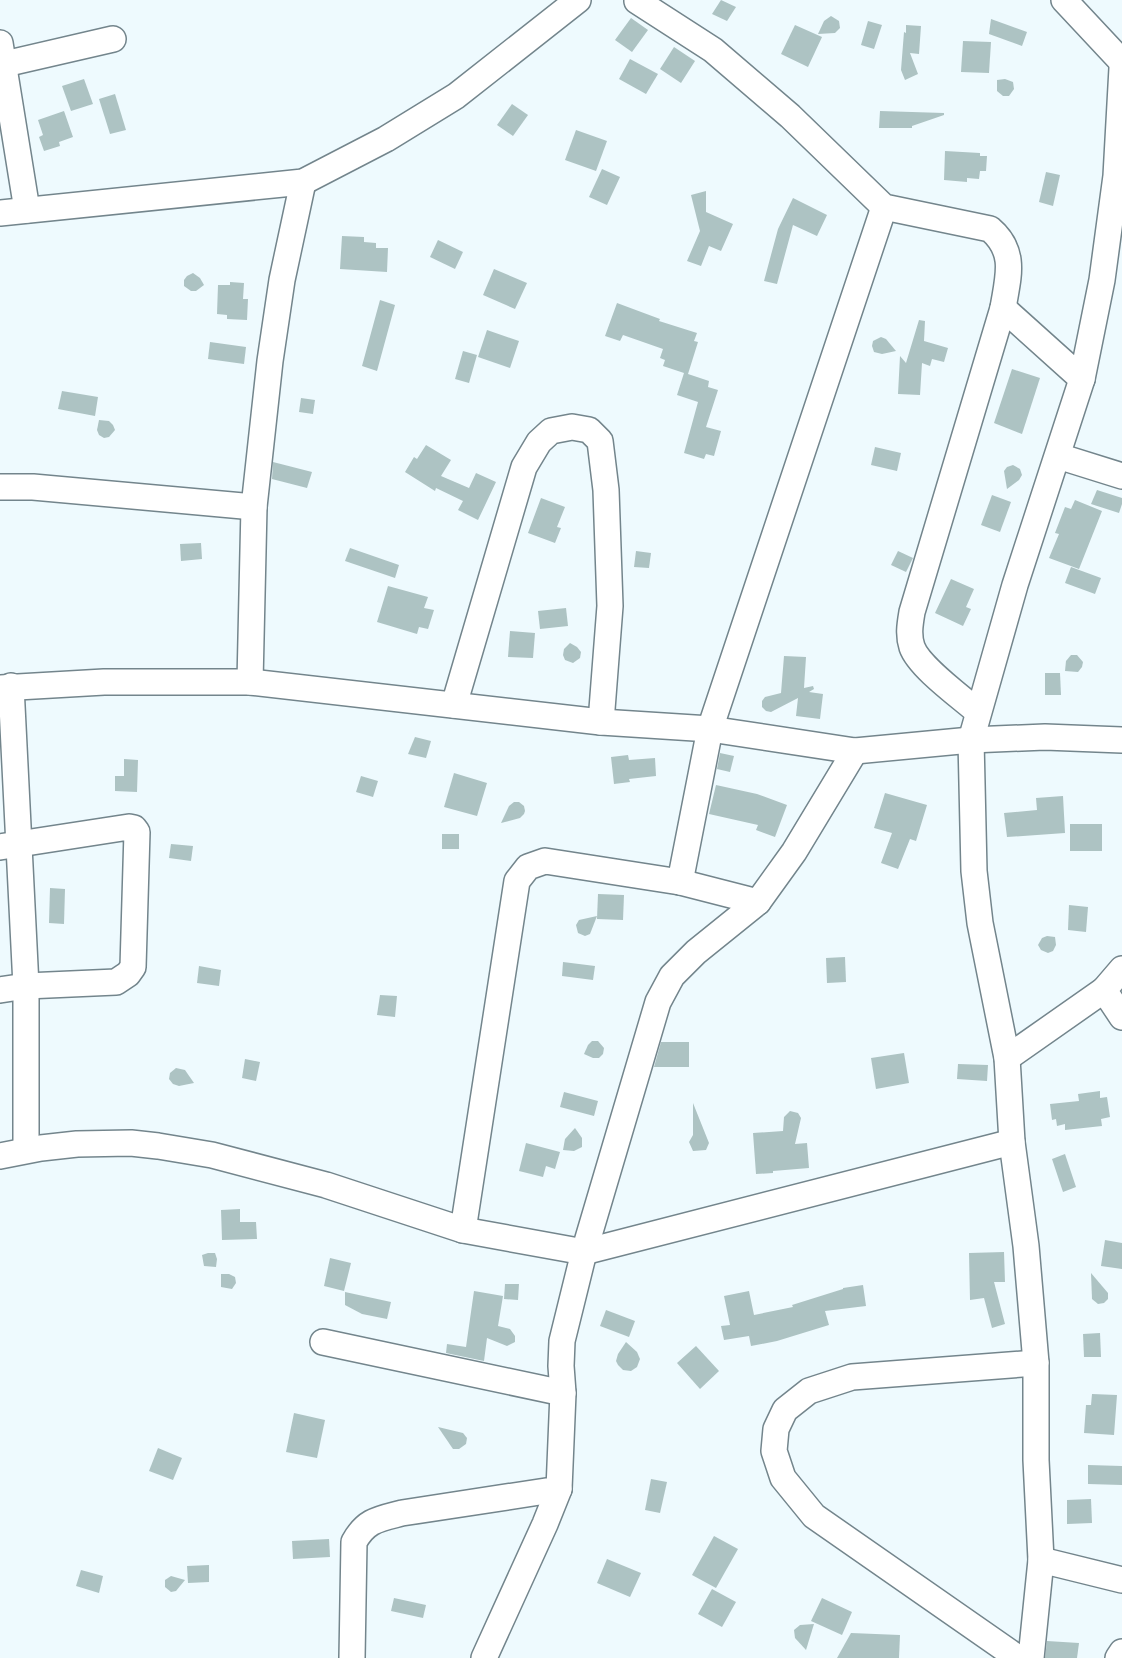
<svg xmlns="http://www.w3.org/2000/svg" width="1122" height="1658" font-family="Bitter,serif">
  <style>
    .building { fill: #adc3c3 }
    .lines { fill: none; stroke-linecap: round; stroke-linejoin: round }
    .minor-casing { stroke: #73858c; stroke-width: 28 }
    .minor { stroke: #fff; stroke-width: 25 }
  </style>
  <rect width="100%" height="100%" fill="#eefafe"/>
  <g class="building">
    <polygon points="721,0 736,7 727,21 712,14"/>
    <polygon points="831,16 839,21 840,28 835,33 818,34 824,21"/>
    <polygon points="631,18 648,30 632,52 615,40"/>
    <polygon points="991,19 1027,32 1022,46 989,34"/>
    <polygon points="868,21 882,25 874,49 861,45"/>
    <polygon points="795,25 822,37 808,67 781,54"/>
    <polygon points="906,25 921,26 919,54 910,53 918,74 905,80 901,70 904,32 906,33"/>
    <polygon points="963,41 991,42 989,73 961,72"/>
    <polygon points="674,47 695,61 681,83 660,69"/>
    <polygon points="630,59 658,74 646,94 619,79"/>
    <polygon points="84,79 93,104 71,111 62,86"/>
    <polygon points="1005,79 1013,82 1014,89 1009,96 1003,96 997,91 997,80"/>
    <polygon points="115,94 126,130 110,134 99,99"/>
    <polygon points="512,104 528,115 513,136 497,125"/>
    <polygon points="64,111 73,137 59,142 60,146 44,151 39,137 43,135 38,120"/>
    <polygon points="880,111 944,113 944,115 912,126 912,128 879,128"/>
    <polygon points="576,130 607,141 596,171 565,160"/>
    <polygon points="945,151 980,153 980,156 987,156 986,171 980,171 979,179 967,178 967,182 944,180"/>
    <polygon points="602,169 620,177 607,205 589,197"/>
    <polygon points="1046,172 1060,175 1053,206 1039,202"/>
    <polygon points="706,191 706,212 733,224 721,251 709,246 701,266 687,261 700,231 691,195"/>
    <polygon points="793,198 827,215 817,236 793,225 777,284 764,281 778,229"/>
    <polygon points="342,236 364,237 364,242 376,243 376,248 388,248 387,272 340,269"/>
    <polygon points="438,240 463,252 455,269 430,257"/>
    <polygon points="494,269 527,283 515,309 483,295"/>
    <polygon points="193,273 200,278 204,285 196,291 191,291 184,286 184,280 187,276"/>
    <polygon points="230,282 244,283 243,299 248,299 247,320 227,319 227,315 217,314 218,285 230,285"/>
    <polygon points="380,300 395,305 377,371 362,366"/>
    <polygon points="617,303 660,319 659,321 697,333 694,341 698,342 688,374 709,381 708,387 718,390 706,427 721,431 714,456 706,454 704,459 684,453 698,402 677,395 684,373 663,366 665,360 660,358 663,349 623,335 620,341 605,336"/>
    <polygon points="919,320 925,321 924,341 948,348 944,362 932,359 930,366 922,363 920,395 898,394 900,356 906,363"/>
    <polygon points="487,330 519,341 510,368 478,357"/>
    <polygon points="881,337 886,339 896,351 882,354 874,352 872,346 873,341"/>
    <polygon points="210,342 246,347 244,364 208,359"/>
    <polygon points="463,351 477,355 469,383 455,379"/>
    <polygon points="1012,369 1040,378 1022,434 994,423"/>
    <polygon points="62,391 98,397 95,416 58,409"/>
    <polygon points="301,398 315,400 313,414 299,412"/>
    <polygon points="99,420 109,421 113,425 115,430 109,437 104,438 99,435 97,430"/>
    <polygon points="426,445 451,460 441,476 469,488 476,473 496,482 478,520 458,510 463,501 436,488 435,491 405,472 414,457 417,459"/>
    <polygon points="875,447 901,453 897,471 871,465"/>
    <polygon points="273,462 312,472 307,488 272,479"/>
    <polygon points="1013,465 1020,469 1022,475 1019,480 1007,489 1004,471 1007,467"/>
    <polygon points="1097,490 1122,498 1122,504 1119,513 1091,504"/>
    <polygon points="992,495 1011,502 1000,532 981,525"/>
    <polygon points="541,498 565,507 557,527 561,528 555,543 528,533"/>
    <polygon points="1075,500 1102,511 1079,569 1049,558 1059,534 1055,533 1065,507 1071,509"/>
    <polygon points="201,543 202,559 181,561 180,544"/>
    <polygon points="350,548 399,565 395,578 345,561"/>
    <polygon points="636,551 651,553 649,568 634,567"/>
    <polygon points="898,551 913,558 906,572 891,565"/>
    <polygon points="1071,567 1101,578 1095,594 1065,583"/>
    <polygon points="951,579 974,589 966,607 971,609 963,626 935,613"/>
    <polygon points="388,586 428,597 424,608 434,610 428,629 419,627 417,634 377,622"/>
    <polygon points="566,608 568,626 540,629 538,611"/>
    <polygon points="510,631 535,633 533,658 508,657"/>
    <polygon points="570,643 577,647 581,652 580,658 573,663 565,660 563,655 564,649"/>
    <polygon points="1071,655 1077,655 1083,662 1082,667 1078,672 1065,671 1066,661"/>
    <polygon points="784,656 806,657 804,688 813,686 814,689 809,692 823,694 820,719 796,716 798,698 771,712 766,711 762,707 762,701 765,697 781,693"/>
    <polygon points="1045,673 1060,673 1061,695 1045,695"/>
    <polygon points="415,737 431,741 426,758 408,754"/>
    <polygon points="720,753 734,756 730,772 717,769"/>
    <polygon points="628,755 629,760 655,758 656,776 629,779 630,782 614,784 611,757"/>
    <polygon points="124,759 138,760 137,792 115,791 115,776 124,776"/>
    <polygon points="454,773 487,783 477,816 444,807"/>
    <polygon points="361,776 378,781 373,797 356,792"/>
    <polygon points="716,785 757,794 787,805 775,837 756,830 758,825 709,814"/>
    <polygon points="885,793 927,805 916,841 910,839 898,869 881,863 892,833 874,828"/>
    <polygon points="1063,796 1065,833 1007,837 1004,813 1037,810 1036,798"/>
    <polygon points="514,802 519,802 524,806 525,811 524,814 520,818 501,823 509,806"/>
    <rect x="1070" y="824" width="32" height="27"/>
    <rect x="442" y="834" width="17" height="15"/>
    <polygon points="171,844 193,846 191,861 169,858"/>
    <polygon points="50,888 65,889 64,924 49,923"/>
    <polygon points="598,894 624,895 623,920 597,919"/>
    <polygon points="1069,905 1088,907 1086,932 1068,930"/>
    <polygon points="597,916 590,934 585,936 578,933 576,925 579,920"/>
    <polygon points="1047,936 1055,937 1056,945 1053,951 1048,953 1041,950 1038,945 1042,938"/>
    <polygon points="845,957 846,982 827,983 826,958"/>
    <polygon points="563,962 595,966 593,980 562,976"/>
    <polygon points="199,966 221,970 219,986 197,983"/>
    <polygon points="380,995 397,996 395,1017 377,1015"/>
    <polygon points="592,1041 598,1041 604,1048 603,1054 599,1058 593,1058 584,1054 588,1045"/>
    <polygon points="661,1042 689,1042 689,1067 654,1067"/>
    <polygon points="904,1053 909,1083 876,1089 871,1058"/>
    <polygon points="245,1059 260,1062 256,1081 242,1078"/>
    <polygon points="958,1064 988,1065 987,1081 957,1079"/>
    <polygon points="176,1068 185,1070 194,1083 179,1086 173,1084 169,1079 170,1073"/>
    <polygon points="1100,1091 1100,1098 1107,1097 1110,1117 1101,1119 1102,1126 1065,1130 1065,1124 1057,1126 1056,1119 1052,1120 1050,1104 1079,1101 1078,1094"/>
    <polygon points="564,1092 598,1101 594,1116 560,1107"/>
    <polygon points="693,1103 709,1143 706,1150 693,1151 689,1142 693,1135"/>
    <polygon points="790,1111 798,1113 801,1118 795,1144 807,1143 809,1168 773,1171 773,1173 756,1174 753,1133 783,1131 784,1117"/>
    <polygon points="575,1128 582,1138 582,1147 574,1151 563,1150 565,1139"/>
    <polygon points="526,1143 560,1152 555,1169 546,1166 543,1177 519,1171"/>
    <polygon points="1065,1154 1076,1187 1063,1192 1052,1159"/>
    <polygon points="240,1209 240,1222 256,1222 257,1239 222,1240 221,1210"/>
    <polygon points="1105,1240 1122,1243 1122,1269 1101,1266"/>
    <polygon points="1004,1252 1005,1282 994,1282 1005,1324 992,1328 984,1298 970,1300 969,1253"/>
    <polygon points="208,1253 215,1253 217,1259 216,1267 204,1266 202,1255"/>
    <polygon points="330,1258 351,1263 344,1291 324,1286"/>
    <polygon points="1091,1273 1108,1293 1108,1299 1104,1303 1098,1304 1092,1299"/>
    <polygon points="221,1274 229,1274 235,1277 236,1283 232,1289 221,1287"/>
    <polygon points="505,1284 519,1284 518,1300 504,1299"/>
    <polygon points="863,1285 866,1306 825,1311 829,1325 777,1341 751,1346 749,1336 724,1340 721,1326 730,1325 724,1296 749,1291 754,1315 793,1307 792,1305 843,1289 843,1288"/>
    <polygon points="474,1291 503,1296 498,1326 510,1329 515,1336 515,1342 507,1346 487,1338 484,1361 446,1353 447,1344 466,1347"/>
    <polygon points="345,1292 391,1302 387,1319 362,1314 345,1305"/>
    <polygon points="606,1310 635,1321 629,1337 600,1326"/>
    <polygon points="1100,1333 1101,1357 1084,1357 1083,1334"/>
    <polygon points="626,1342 637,1352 640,1359 637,1367 631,1371 623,1370 618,1365 616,1361 618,1354"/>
    <polygon points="696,1346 719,1371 700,1389 677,1363"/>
    <polygon points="1092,1394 1117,1395 1114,1435 1084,1433 1086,1405 1091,1405"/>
    <polygon points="294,1413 325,1420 317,1458 286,1452"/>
    <polygon points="438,1427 463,1433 467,1438 466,1444 459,1449 453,1449"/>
    <polygon points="158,1448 182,1458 173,1480 149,1471"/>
    <polygon points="1088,1465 1122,1466 1122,1485 1088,1484"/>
    <polygon points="651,1479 667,1482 660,1513 645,1510"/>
    <polygon points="1091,1499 1092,1523 1067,1524 1067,1500"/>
    <polygon points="714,1536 738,1549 716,1588 692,1575"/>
    <polygon points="329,1539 330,1557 293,1559 292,1541"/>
    <polygon points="607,1559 641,1573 630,1597 597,1583"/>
    <polygon points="209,1565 209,1582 188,1583 187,1566"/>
    <polygon points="81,1570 103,1576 99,1593 76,1586"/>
    <polygon points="171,1576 185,1580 176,1591 171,1592 165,1587 165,1580"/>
    <polygon points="712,1589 736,1602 722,1627 698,1614"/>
    <polygon points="394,1598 426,1605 423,1618 391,1611"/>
    <polygon points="822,1598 852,1612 842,1635 811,1621"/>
    <polygon points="814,1624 806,1650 795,1638 794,1630 800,1625"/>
    <polygon points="851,1633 900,1635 899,1658 837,1658"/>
    <polygon points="1047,1641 1079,1643 1077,1658 1045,1658"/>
  </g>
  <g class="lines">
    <defs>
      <g id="minor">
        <polyline points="1064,0 1122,62"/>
        <path d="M637,1L713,50L790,116L884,207L990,229C1017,252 1008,277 1003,308L912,612C910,624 908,635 912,647C919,667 961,697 978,712"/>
        <polyline points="0,43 27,210"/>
        <polyline points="0,65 113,39"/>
        <polyline points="0,213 303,182 386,139 456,96 578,0"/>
        <polyline points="1003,308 1082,379"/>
        <polyline points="1058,456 1122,476"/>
        <polyline points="0,487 33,487 254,507"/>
        <polyline points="250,682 254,507 270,361 282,280 303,182"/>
        <polyline points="11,686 26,986 26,1150"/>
        <polyline points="0,688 104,682 250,682 601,722 710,729 855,751 971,740 1045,737 1122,740"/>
        <polyline points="454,705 524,467 539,442 551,431 572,427 589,430 600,441 606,490 610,606 601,722"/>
        <polyline points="0,847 129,827 134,828 137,832 133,967 128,974 116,982 26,986 0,990"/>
        <polyline points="680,882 710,729 884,207"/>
        <polyline points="1122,969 1104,990 1122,1017"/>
        <polyline points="1007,1058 1104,990"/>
        <polyline points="0,1156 41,1148 77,1144 131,1143 158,1146 212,1155 326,1185 463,1230 584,1252 1012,1142"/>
        <polyline points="463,1230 517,881 528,867 545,861 680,882 758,902"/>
        <polyline points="323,1342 563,1393"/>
        <polyline points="1041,1560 1122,1580"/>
        <path d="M352,1658L354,1542C366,1520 379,1519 402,1513L559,1489L563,1393L561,1366L562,1341L584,1252L658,1002L672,976L696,952L758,902L794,852L855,751"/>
        <polyline points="484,1658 545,1524 559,1489"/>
        <polyline points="1018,1658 814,1516 783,1478 774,1451 776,1429 785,1410 809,1391 852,1377 1036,1363"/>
        <polyline points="1031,1658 1041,1560 1036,1460 1036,1363 1026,1246 1012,1142 1007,1058 980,923 974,871 971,740 1015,585 1082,379 1102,280 1116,176 1122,68"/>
        <polyline points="1118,1658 1122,1652"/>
      </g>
    </defs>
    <use href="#minor" class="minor-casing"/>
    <use href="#minor" class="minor"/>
  </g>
</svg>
